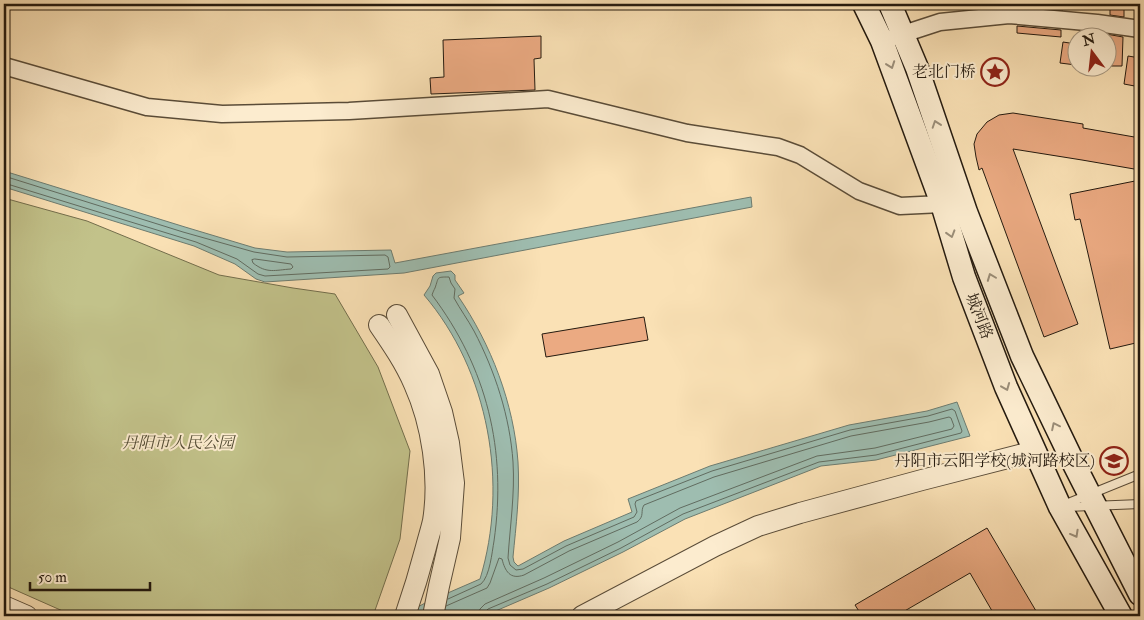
<svg xmlns="http://www.w3.org/2000/svg" width="1144" height="620" font-family="'IM FELL Double Pica','Noto Serif SC',serif">
  <style>
    .green { fill: #c2c28a; stroke: #736e4c }
    .water { fill: #9ebdb0; stroke: #6d7c70 }
    .lines { fill: none; stroke-linecap: round; stroke-linejoin: round }
    .shore { stroke: #616c60; stroke-width: 1 }
    .building { fill: #ebaa82; stroke: #241a0f }
    .service-casing { stroke: #5a4c38; stroke-width: 10 }
    .minor-casing { stroke: #5a4c38; stroke-width: 19 }
    .tertiary-casing { stroke: #5a4c38; stroke-width: 22 }
    .secondary-casing { stroke: #241a0f; stroke-width: 25 }
    .service { stroke: #fceccf; stroke-width: 8 }
    .minor { stroke: #fceccf; stroke-width: 16 }
    .tertiary { stroke: #fceccf; stroke-width: 20 }
    .secondary { stroke: #fceccf; stroke-width: 22 }
    .oneway { stroke: #9b8e79 }
    .labels { text-anchor: middle; dominant-baseline: central; stroke-width: 4; stroke-linejoin: round; paint-order: stroke }
    .poi-label { font-size: 16px; fill: #241a0f; stroke: #fceccf; text-anchor: end }
    .street-label { font-size: 16px; fill: #241a0f; stroke: #fceccf }
    .park-label { font-size: 16px; font-style: italic; fill: #534c34; stroke: #fceccf }
  </style>
  <rect width="100%" height="100%" fill="#fae1b5"/>
  <filter id="stains"><feTurbulence type="fractalNoise" baseFrequency=".004" numOctaves="4"/><feColorMatrix values="0 0 0 0 .2 0 0 0 0 .09 0 0 0 0 .02 0 0 0 .5 -.17"/></filter>
  <radialGradient id="worn" r=".72"><stop offset=".6" stop-color="#630" stop-opacity="0"/><stop offset="1" stop-color="#630" stop-opacity=".3"/></radialGradient>
  <polygon class="green" points="4,198 87,221 219,275 293,288 335,294 378,367 410,451 400,539 373,616 74,616 4,585"/>
  <g class="water">
    <polygon points="4,171 185,227 255,248 287,252 391,250 395,263 751,197 752,207 404,273 265,282 256,279 235,264 194,246 4,187"/>
    <path d="M451,271L455,275V280L464,293L458,296C491,344 514,404 518,462C520,494 516,526 513,557L514,562L518,566L564,541L632,512L628,499L710,466L849,425L927,411L957,402L970,436L876,460L821,466L685,519L623,552L549,588L484,616H401L427,602L480,579C509,484 489,371 424,295L430,286L433,276L436,273Z"/>
  </g>
  <g class="lines">
    <g class="shore">
      <polyline points="4,176 183,232 254,252 287,257 385,255 388,257 390,267 388,269 265,276 258,274 237,259 196,242 4,183"/>
      <path d="M255,259L291,264L293,267L291,269C275,270 267,274 253,263L252,260Z"/>
      <path d="M448,599L481,584C490,576 492,552 494,541C507,450 487,368 432,295C433,292 434,290 435,288C439,277 436,277 449,277L451,283L455,289L454,298C460,309 468,320 474,331C495,371 510,417 513,462C515,494 510,526 508,558L510,565L516,570L523,569L566,546L634,517L637,512L635,504L636,501L712,471L850,430L928,416L952,409L955,411L962,431L961,433L876,455L819,462L683,514L621,548L547,584L488,609L485,612L484,616"/>
      <path d="M446,606L487,588L490,583L499,558L502,559C505,571 510,580 524,575L569,551L637,522C645,516 640,511 644,505L714,477L851,436L929,422L949,417L951,418L954,426L952,429L875,448L817,456L680,508L618,542L544,578L485,604L480,609L478,616"/>
    </g>
  </g>
  <g class="building">
    <polygon points="1019,4 1064,4 1063,10 1019,6"/>
    <polygon points="1110,4 1124,4 1124,17 1110,15"/>
    <polygon points="1017,26 1061,30 1061,37 1017,33"/>
    <polygon points="1106,34 1123,37 1122,66 1106,66"/>
    <polygon points="541,36 541,58 534,59 535,90 431,94 430,78 444,77 443,40"/>
    <polygon points="1063,42 1076,44 1076,65 1060,63"/>
    <polygon points="1128,56 1140,58 1140,87 1124,84"/>
    <polygon points="1013,113 1083,124 1083,128 1140,138 1140,170 1082,160 1013,149 1078,324 1044,337 982,168 979,170 976,157 974,144 977,134 987,122 999,115"/>
    <polygon points="1140,180 1140,342 1110,349 1080,219 1075,220 1070,194"/>
    <polygon points="644,317 648,340 546,357 542,334"/>
    <polygon points="987,528 1039,616 995,616 970,573 896,616 862,616 855,605"/>
  </g>
  <g class="lines">
    <defs>
      <g id="service">
        <polyline points="1061,506 1140,474"/>
        <polyline points="1067,507 1140,504"/>
      </g>
      <g id="minor">
        <polyline points="894,37 940,22 1009,15 1097,23 1140,29"/>
        <polyline points="4,66 147,107 222,114 349,111 548,99 687,133 778,147 800,155 859,191 900,206 942,204"/>
      </g>
      <g id="tertiary">
        <polyline points="397,315 429,374 442,412 449,443 454,483 450,538 439,586 433,616"/>
        <path d="M379,325C392,344 405,363 414,384C432,424 440,477 433,521C431,530 428,539 426,547C420,570 413,593 405,616"/>
        <polyline points="4,606 27,616"/>
        <polyline points="582,616 715,546 758,526 800,513 922,480 1035,451"/>
      </g>
      <g id="secondary">
        <polyline points="864,4 882,41 942,204 964,277 1006,387 1060,507 1121,616"/>
        <polyline points="890,4 917,68 966,212 1022,356 1075,466 1140,594"/>
      </g>
    </defs>
    <use href="#service" class="service-casing"/>
    <use href="#minor" class="minor-casing"/>
    <use href="#tertiary" class="tertiary-casing"/>
    <use href="#secondary" class="secondary-casing"/>
    <use href="#service" class="service"/>
    <use href="#minor" class="minor"/>
    <use href="#tertiary" class="tertiary"/>
    <use href="#secondary" class="secondary"/>
  </g>
  <defs><path id="oneway-chevron" d="M-2-3.5L2.5 0L-2 3.5" fill="none" stroke-width="1.6" stroke-linecap="round" stroke-linejoin="round" transform="scale(1.25)"/></defs>
  <g class="oneway">
    <use href="#oneway-chevron" transform="translate(891 65) rotate(70)"/>
    <use href="#oneway-chevron" transform="translate(936 124) rotate(-109)"/>
    <use href="#oneway-chevron" transform="translate(951 234) rotate(73)"/>
    <use href="#oneway-chevron" transform="translate(991 277) rotate(-111)"/>
    <use href="#oneway-chevron" transform="translate(1006 387) rotate(68)"/>
    <use href="#oneway-chevron" transform="translate(1055 426) rotate(-116)"/>
    <use href="#oneway-chevron" transform="translate(1075 534) rotate(61)"/>
  </g>
  <defs>
    <symbol id="sight-ring" viewBox="-11 -11 22 22"><circle r="9.5" fill="#fceccf" stroke="#8f2418" stroke-width="1.5"/><path d="M0-6L1.8-2.2L6-1.7L2.9 1.2L3.7 5.4L0 3.3L-3.7 5.4L-2.9 1.2L-6-1.7L-1.8-2.2Z" fill="#8f2418"/></symbol>
    <symbol id="school-ring" viewBox="-11 -11 22 22"><circle r="9.5" fill="#fceccf" stroke="#8f2418" stroke-width="1.5"/><path d="M0-5L7-2L0 1L-7-2ZM-4 1L0 2.5L4 1V4Q0 6-4 4Z" fill="#8f2418"/></symbol>
  </defs>
  <g fill-rule="evenodd">
    <use href="#sight-ring" x="979" y="56" width="32" height="32"/>
    <use href="#school-ring" x="1098" y="445" width="32" height="32"/>
  </g>
  <g class="labels">
    <g class="poi-label">
      <text x="976" y="72">老北门桥</text>
      <text x="1095" y="461">丹阳市云阳学校(城河路校区)</text>
    </g>
    <g class="street-label">
      <text transform="translate(979 316) rotate(69)">城河路</text>
    </g>
    <g class="park-label">
      <text x="178" y="443">丹阳市人民公园</text>
    </g>
  </g>
  <rect width="1144" height="620" fill="none" stroke="#fae1b5" stroke-width="20"/>
  <rect x="5" y="5" width="1134" height="610" fill="none" stroke="#241a0f" stroke-width="2.5"/>
  <rect x="10" y="10" width="1124" height="600" fill="none" stroke="#241a0f"/>
  <g transform="translate(1092 52) rotate(345)"><circle r="24" fill="#fceccf" stroke="#a69882"/>
  <path d="M0-4L9 19L0 12L-9 19Z" fill="#8f2418"/>
  <text y="-8" font-size="14" font-weight="bold" text-anchor="middle" fill="#241a0f">N</text>
  </g>
  <path d="M30 582v8h120v-8" fill="none" stroke="#241a0f" stroke-width="2.5"/>
  <text x="38" y="582" font-size="15" fill="#241a0f" stroke="#fceccf" stroke-width="4" paint-order="stroke">50 m</text>
  <rect width="100%" height="100%" filter="url(#stains)"/>
  <rect width="100%" height="100%" fill="url(#worn)"/>
</svg>
